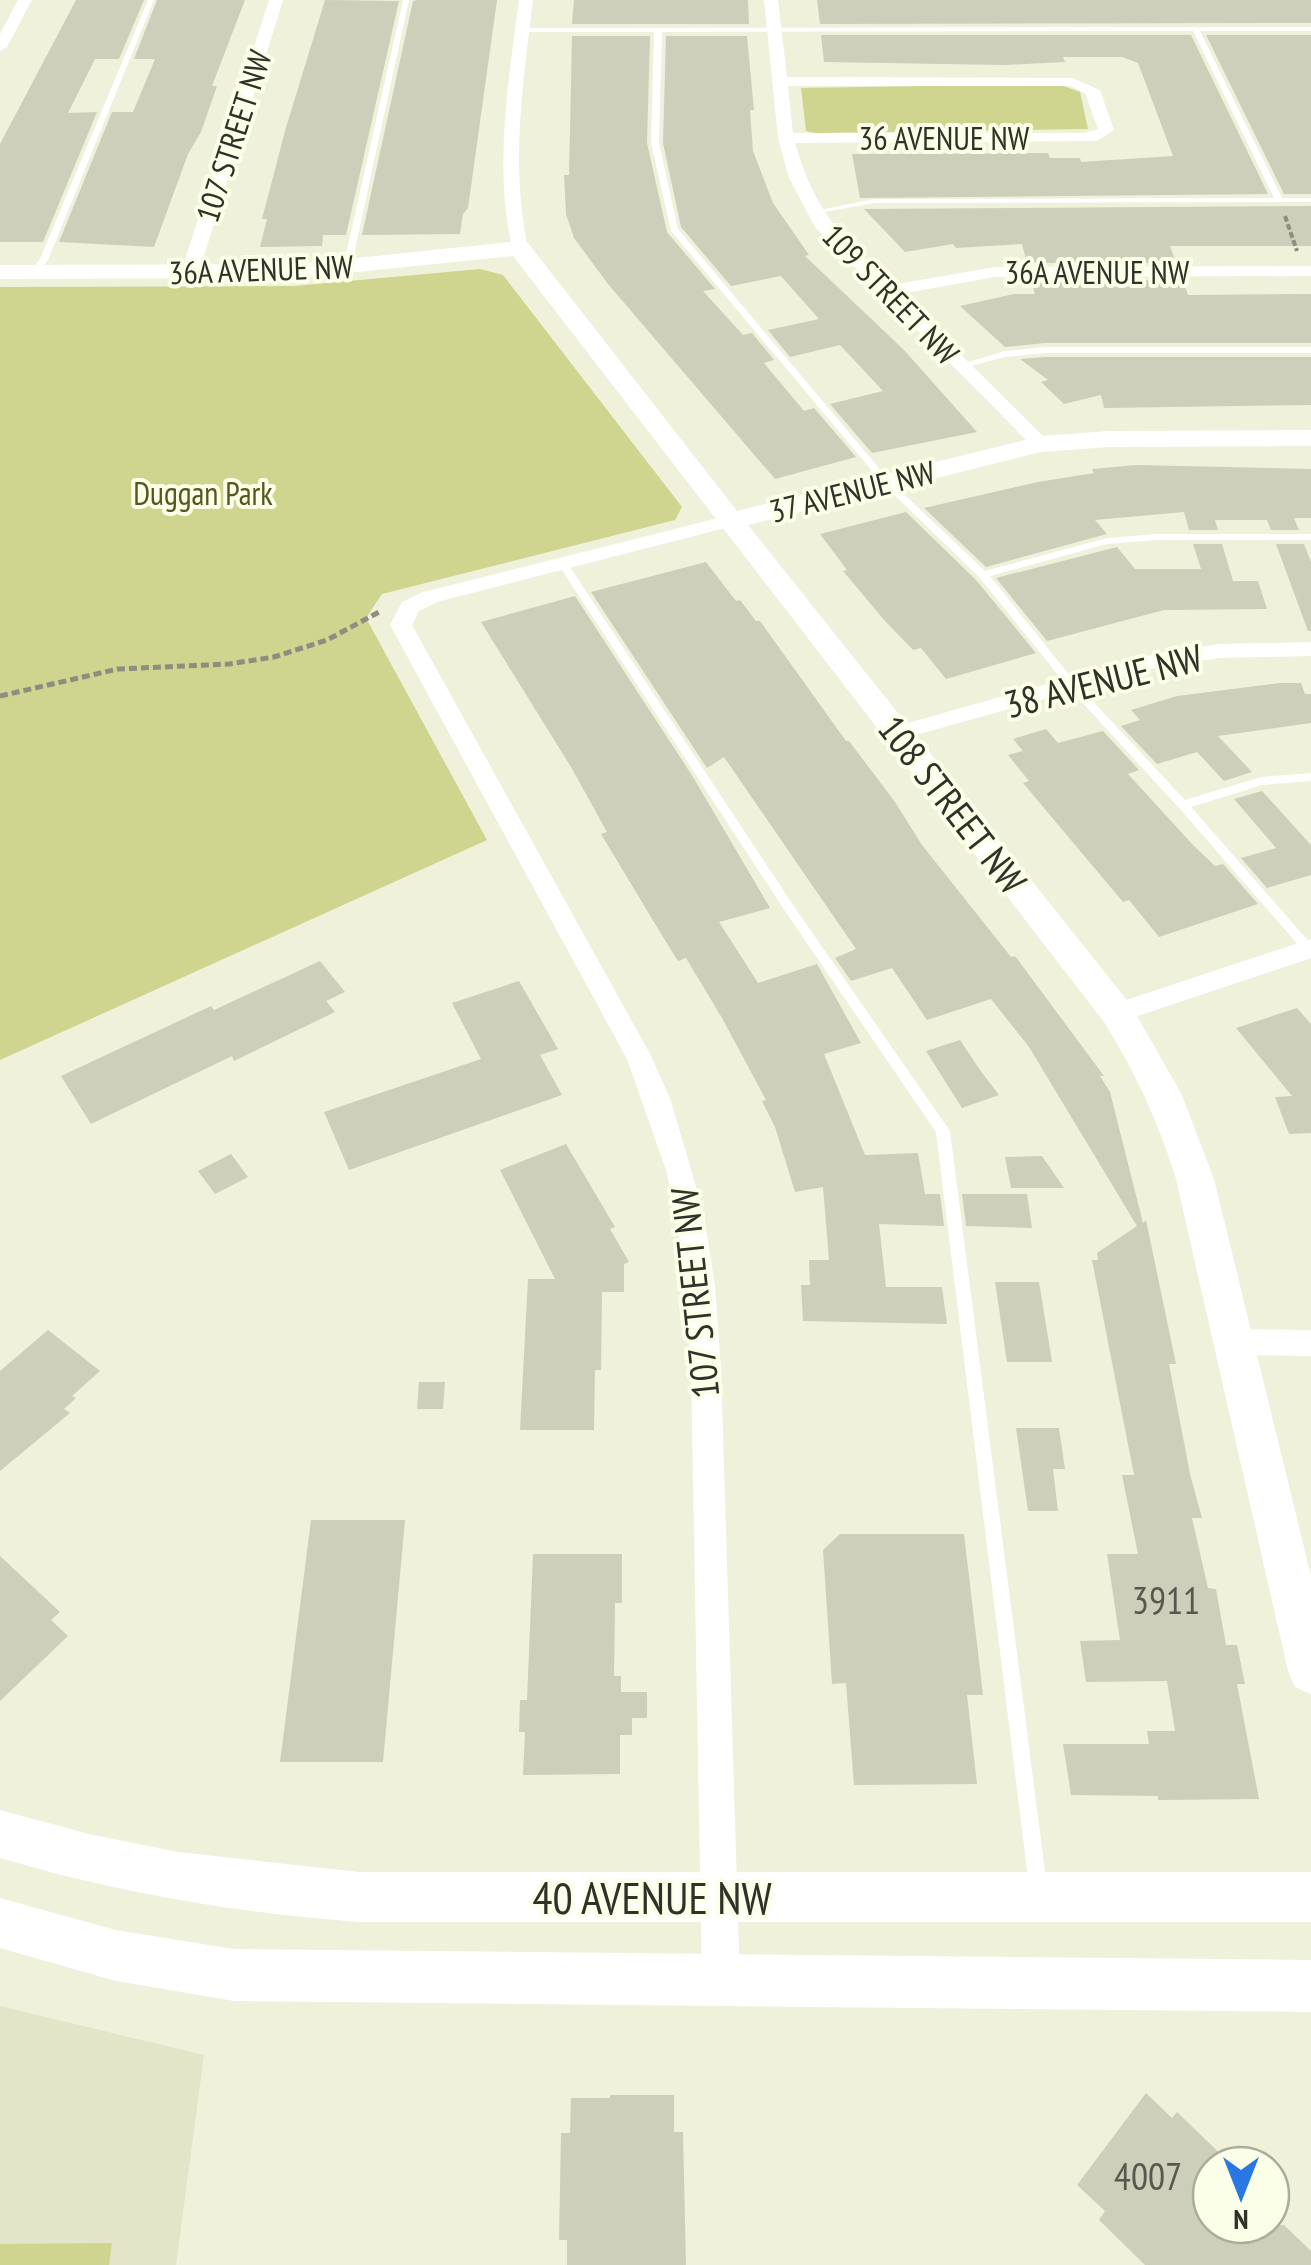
<svg xmlns="http://www.w3.org/2000/svg" width="1311" height="2265" font-family="'PT Sans Narrow',sans-serif">
  <style>
    .built { fill: #e2e5c8 }
    .green { fill: #cfd58f }
    .building { fill: #cdcfba }
    .lines { fill: none; stroke-linecap: round; stroke-linejoin: round }
    .path-far1 { stroke: #8c8e7f; stroke-width: 4; stroke-dasharray: 6 2.5; stroke-linecap: butt }
    .path { stroke: #8c8e7f; stroke-width: 5; stroke-dasharray: 8 4; stroke-linecap: butt }
    .lane { fill: #fff; fill-rule: evenodd }
    .street { fill: #fff; fill-rule: evenodd }
    .secondary { fill: #fff; fill-rule: evenodd }
    .labels { text-anchor: middle; dominant-baseline: central; stroke-width: 8; stroke-linejoin: round; paint-order: stroke }
    .far-street-label { font-size: 32px; fill: #303129; stroke: #fcffe8 }
    .far-park-label { font-size: 32px; fill: #54571f; stroke: #fcffe8 }
    .street-label { font-size: 38px; fill: #303129; stroke: #fcffe8 }
    .near-number-label { font-size: 38px; fill: #57584d }
    .near-street-label { font-size: 45px; fill: #303129; stroke: #fcffe8 }
  </style>
  <rect width="100%" height="100%" fill="#eff1db"/>
  <polygon class="built" points="0,2006 204,2055 176,2265 0,2265"/>
  <g class="green">
    <polygon points="1058,84 1080,92 1088,129 815,133 806,131 801,88"/>
    <polygon points="480,269 503,275 682,507 675,520 382,594 366,618 487,840 0,1060 0,287 294,286"/>
    <polygon points="112,2243 109,2265 0,2265 0,2244"/>
  </g>
  <g class="building">
    <polygon points="76,0 144,0 119,59 95,59 68,113 97,112 43,242 0,242 0,144"/>
    <polygon points="157,0 245,0 212,86 217,86 201,132 188,154 154,247 59,242 112,112 133,112 155,59 134,59"/>
    <polygon points="325,0 399,1 346,235 323,235 322,246 260,247 267,219 262,219 285,131"/>
    <polygon points="417,0 497,0 468,208 463,214 460,234 362,235 413,1"/>
    <polygon points="574,0 748,0 749,24 572,24"/>
    <polygon points="817,0 1311,0 1311,23 820,24"/>
    <polygon points="821,35 1191,35 1268,194 860,198 852,154 1048,153 1050,158 1080,158 1081,162 1173,156 1138,63 1122,57 1063,57 1065,62 1005,65 824,62"/>
    <polygon points="1206,35 1311,35 1311,194 1284,194"/>
    <polygon points="572,36 650,36 647,143 667,232 715,289 703,291 743,335 752,333 774,360 764,363 804,411 814,408 856,457 775,479 608,284 574,238 566,214 564,175 569,175"/>
    <polygon points="666,36 747,36 754,110 750,110 753,151 773,203 809,255 805,256 904,350 977,432 872,453 830,404 883,391 840,345 790,357 768,330 819,319 781,276 731,286 681,227 663,143"/>
    <polygon points="1311,206 1311,246 1170,246 1176,263 1027,263 1022,244 956,248 953,244 905,252 864,209"/>
    <polygon points="1183,280 1188,295 1311,294 1311,343 1045,343 1005,347 960,306 1014,294 1035,294 1031,281"/>
    <polygon points="1045,357 1311,357 1311,405 1104,408 1101,395 1064,404 1041,382 1048,380 1020,359"/>
    <polygon points="1136,465 1311,469 1311,518 1294,518 1299,530 1271,530 1267,520 1215,520 1218,530 1189,530 1184,512 1095,520 1107,534 986,567 924,508 1038,482 1094,473 1092,469"/>
    <polygon points="906,512 976,580 1036,653 946,679 921,648 913,650 885,621 843,571 847,570 820,534"/>
    <polygon points="1193,544 1222,544 1233,581 1258,581 1267,609 1164,610 1047,641 996,578 1117,547 1135,569 1201,569"/>
    <polygon points="1276,544 1304,544 1311,562 1311,631 1308,631"/>
    <polygon points="706,562 736,601 740,600 756,621 760,621 846,741 849,741 895,802 922,845 1011,957 1015,956 1104,1076 1100,1076 1110,1092 1143,1223 1146,1220 1176,1364 1169,1364 1190,1474 1202,1518 1192,1518 1208,1588 1216,1589 1226,1645 1237,1645 1245,1684 1237,1684 1259,1799 1158,1800 1158,1796 1071,1795 1063,1744 1149,1744 1147,1731 1175,1731 1167,1681 1086,1682 1080,1641 1120,1640 1107,1554 1138,1554 1122,1475 1134,1475 1092,1260 1098,1260 1097,1253 1137,1226 1029,1047 991,999 927,1020 892,968 851,981 835,958 856,949 724,757 707,768 591,592"/>
    <polygon points="575,596 693,777 770,908 719,922 758,983 817,964 861,1043 824,1054 865,1155 918,1153 925,1194 940,1194 944,1226 879,1224 886,1287 942,1287 947,1324 803,1321 801,1285 810,1285 809,1260 829,1260 823,1187 795,1192 775,1127 762,1101 766,1100 722,1018 686,958 678,961 663,937 601,834 607,832 571,767 481,622"/>
    <polygon points="1280,683 1301,683 1305,694 1311,694 1311,723 1218,736 1252,772 1224,781 1197,752 1157,764 1121,726 1140,720 1131,710 1177,696"/>
    <polygon points="1046,729 1058,743 1103,731 1139,770 1128,774 1193,845 1215,866 1223,864 1258,904 1159,937 1129,900 1123,902 1023,783 1029,781 1008,755 1023,751 1013,739"/>
    <polygon points="1262,791 1311,845 1311,875 1267,888 1241,858 1276,848 1234,799"/>
    <polygon points="320,961 345,992 326,1001 335,1012 234,1061 232,1056 91,1124 61,1076 211,1006 214,1010"/>
    <polygon points="519,981 558,1049 540,1055 562,1095 349,1170 324,1112 481,1059 452,1003"/>
    <polygon points="1297,1008 1311,1024 1311,1133 1289,1134 1275,1097 1292,1096 1236,1028"/>
    <polygon points="960,1040 980,1070 999,1095 962,1108 926,1051"/>
    <polygon points="566,1144 615,1227 610,1229 629,1262 624,1264 624,1292 602,1292 601,1370 595,1370 594,1430 520,1430 528,1279 555,1279 500,1170"/>
    <polygon points="231,1154 248,1177 215,1194 198,1171"/>
    <polygon points="1042,1156 1064,1188 1011,1188 1005,1157"/>
    <polygon points="962,1194 1027,1194 1032,1228 966,1226"/>
    <polygon points="995,1282 1039,1282 1052,1362 1007,1362"/>
    <polygon points="48,1330 100,1371 72,1396 76,1398 64,1409 70,1413 0,1471 0,1371"/>
    <polygon points="419,1382 445,1382 443,1409 417,1409"/>
    <polygon points="1016,1428 1059,1428 1065,1469 1053,1469 1058,1511 1028,1511"/>
    <polygon points="311,1520 405,1520 383,1762 280,1762"/>
    <polygon points="840,1534 964,1534 983,1695 967,1695 977,1784 854,1785 846,1683 832,1684 823,1550"/>
    <polygon points="533,1554 622,1554 622,1603 615,1603 614,1676 621,1676 621,1692 647,1692 647,1718 632,1718 632,1735 620,1735 620,1774 523,1775 525,1732 519,1732 520,1700 527,1700"/>
    <polygon points="0,1556 60,1612 51,1620 68,1636 0,1701"/>
    <polygon points="1146,2093 1172,2118 1177,2112 1232,2165 1211,2165 1211,2225 1284,2225 1311,2251 1311,2265 1145,2265 1099,2220 1105,2211 1077,2185"/>
    <polygon points="610,2095 674,2095 674,2132 683,2132 686,2265 567,2265 567,2240 559,2240 561,2133 570,2133 571,2098 610,2098"/>
  </g>
  <g class="lines">
    <polyline class="path-far1" points="1285,216 1297,251"/>
    <polyline class="path" points="0,696 118,669 229,664 274,657 327,640 379,612"/>
    <g class="lane">
      <polygon points="148,0 154,0 48,260 37,274 31,274 30,272 40,259"/>
      <polygon points="403,0 409,0 351,268 347,271 343,268"/>
      <polygon points="1311,27 1311,31 1200,31 1282,198 1311,198 1311,202 874,203 814,214 810,212 874,199 1274,198 1193,31 662,32 659,143 678,229 889,480 985,571 1107,538 1157,534 1311,534 1311,540 1157,540 1107,544 990,576 1075,682 1185,800 1261,777 1311,773 1311,781 1262,785 1191,807 1311,944 1311,957 1307,955 1179,808 1067,686 979,577 883,484 671,231 651,143 654,32 523,32 519,30 523,28"/>
      <polygon points="1045,347 1311,347 1311,353 1045,353 1005,357 960,369 955,366 1005,351"/>
      <polygon points="563,561 568,564 793,905 950,1131 1047,1887 1044,1893 1038,1896 1032,1893 1029,1887 936,1132 785,911 558,564"/>
    </g>
    <g class="street">
      <polygon points="18,0 32,0 7,47 0,51 0,34"/>
      <polygon points="269,0 283,0 199,272 184,276 181,272"/>
      <path d="M519,0H533C523,84 510,165 528,248L520,253L512,248C494,165 508,83 519,0Z"/>
      <path d="M764,0H778L787,77L1072,78L1100,90L1114,130L1097,141L795,143C815,212 841,236 891,285L995,267L1311,266V276L995,277L900,294L1051,444L1048,448H1034L815,227L789,178L778,138ZM788,86H1070L1085,93L1098,129L1084,133H793Z"/>
      <polygon points="730,515 737,517 737,525 437,602 419,611 412,625 649,1052 670,1098 703,1210 715,1286 721,1369 740,1983 734,1996 721,2002 708,1996 702,1983 691,1369 681,1248 667,1173 627,1059 390,625 402,602 423,592"/>
      <polygon points="1311,642 1311,656 1219,658 1155,668 898,740 887,733 890,728 1154,654 1219,644"/>
      <polygon points="1311,939 1311,958 1117,1023 1108,1020 1104,1013 1108,1006"/>
      <polygon points="1234,1329 1311,1330 1311,1356 1234,1355 1223,1351 1219,1342 1223,1333"/>
    </g>
    <g class="secondary">
      <path d="M520,241L528,243L737,511L1041,436L1109,431L1311,430V446L1109,447L1041,452L748,525L1130,1004L1181,1093L1214,1179L1311,1576V1694L1295,1687L1288,1671L1176,1179C1159,1123 1135,1072 1104,1022L513,256L299,278L0,279V265L299,264Z"/>
      <path d="M0,1810L89,1834L178,1852L359,1872H1311V1922H359C237,1913 118,1893 0,1858Z"/>
      <polygon points="0,1898 116,1930 234,1949 1311,1960 1311,2012 234,2001 116,1981 0,1948"/>
    </g>
  </g>
  <g class="labels">
    <g class="far-street-label">
      <text transform="translate(233 136) rotate(-72)">107 STREET NW</text>
      <text x="944" y="138">36 AVENUE NW</text>
      <text transform="translate(261 269) rotate(-2)">36A AVENUE NW</text>
      <text x="1097" y="272">36A AVENUE NW</text>
      <text transform="translate(891 294) rotate(46)">109 STREET NW</text>
      <text transform="translate(852 491) rotate(-14)">37 AVENUE NW</text>
    </g>
    <g class="far-park-label">
      <text x="203" y="493">Duggan Park</text>
    </g>
    <g class="street-label">
      <text transform="translate(1103 680) rotate(-14)">38 AVENUE NW</text>
      <text transform="translate(953 804) rotate(52)">108 STREET NW</text>
      <text transform="translate(694 1293) rotate(-96)">107 STREET NW</text>
    </g>
    <g class="near-number-label">
      <text x="1166" y="1599">3911</text>
      <text x="1148" y="2175">4007</text>
    </g>
    <g class="near-street-label">
      <text x="652" y="1897">40 AVENUE NW</text>
    </g>
  </g>
  <g transform="translate(1241 2195) rotate(180)"><circle r="48" fill="#fcffe8" stroke="#aaad9c" stroke-width="2.5"/>
  <path d="M0-8L18 38L0 25L-18 38Z" fill="#2877e2"/>
  <text y="-15" font-size="28" font-weight="bold" text-anchor="middle" fill="#303129">N</text>
  </g>
</svg>
